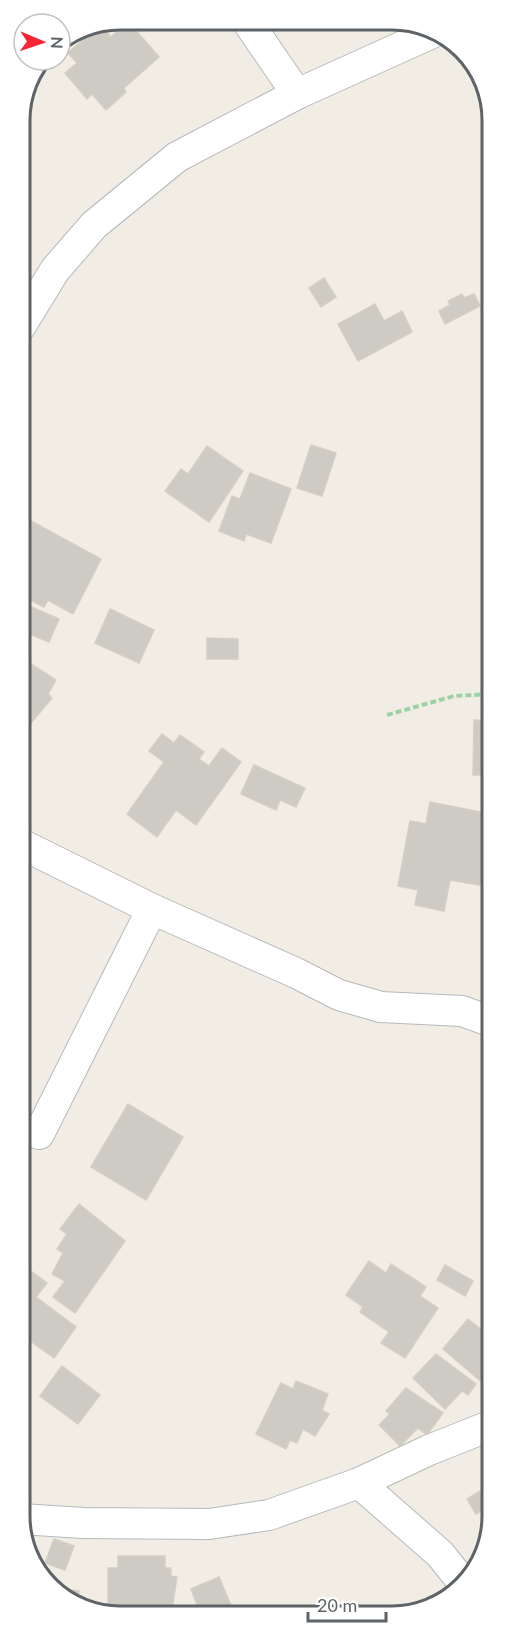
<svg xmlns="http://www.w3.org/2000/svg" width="512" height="1636" font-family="Lato,sans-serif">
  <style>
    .building { fill: #cecac4; stroke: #d6cec3; stroke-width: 1.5 }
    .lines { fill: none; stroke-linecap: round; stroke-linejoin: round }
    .street-casing { stroke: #b6b9bd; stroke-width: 32 }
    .path { stroke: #9cd3a4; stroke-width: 4; stroke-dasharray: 6 3; stroke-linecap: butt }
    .street { stroke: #fff; stroke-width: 30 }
    .rim { fill: none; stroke: #5d6367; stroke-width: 3 }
  </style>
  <rect width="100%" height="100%" fill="#f1ede5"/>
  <g class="building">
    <polygon points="123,26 132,26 159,57 124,88 126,92 106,110 92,94 87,99 65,73 77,63 68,53 97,27 102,27 111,37"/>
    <polygon points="324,278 336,297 321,307 309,288"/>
    <polygon points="462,294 464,298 474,294 480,306 445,324 439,311 450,305 448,301"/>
    <polygon points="375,304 384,321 402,311 412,332 358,361 338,324"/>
    <polygon points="311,445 336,453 322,496 297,488"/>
    <polygon points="207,446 243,471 209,522 165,491 181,469 188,474"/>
    <polygon points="250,473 291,489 271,543 246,534 244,541 219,531 232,496 240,499"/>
    <polygon points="20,515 101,559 73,614 48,600 44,607 20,595"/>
    <polygon points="20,602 59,619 49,642 20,630"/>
    <polygon points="110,609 154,630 139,663 95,643"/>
    <polygon points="207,638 238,639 238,659 207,659"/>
    <polygon points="20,657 56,680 48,694 52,698 20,736"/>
    <polygon points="474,720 491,721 491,775 473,775"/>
    <polygon points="162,734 174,743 180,735 204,752 199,759 209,766 222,748 241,762 196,825 176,810 157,837 127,814 164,762 149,751"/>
    <polygon points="254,765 305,788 296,807 280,800 276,810 241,794"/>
    <polygon points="430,802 491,814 492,878 490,887 450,880 444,911 415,905 418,890 398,886 410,821 426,824"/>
    <polygon points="128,1104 183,1137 146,1200 91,1167"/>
    <polygon points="79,1204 125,1241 75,1313 53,1297 65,1281 52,1274 63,1253 57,1249 67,1234 60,1229"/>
    <polygon points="369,1261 386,1273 391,1264 426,1287 420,1296 438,1308 405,1358 381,1343 389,1332 360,1312 363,1307 346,1295"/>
    <polygon points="445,1265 473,1281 465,1296 437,1280"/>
    <polygon points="24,1266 47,1283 36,1297 76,1327 54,1358 21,1334 21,1269"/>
    <polygon points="468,1319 492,1338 492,1375 484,1384 443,1349"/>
    <polygon points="436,1354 476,1384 468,1395 462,1391 445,1409 413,1378"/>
    <polygon points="62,1366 100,1395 78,1424 40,1396"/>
    <polygon points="296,1381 328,1394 322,1410 329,1414 315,1436 303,1429 297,1443 290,1440 286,1449 256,1434 281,1383 293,1389"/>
    <polygon points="406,1388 443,1413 427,1435 418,1428 400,1446 379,1425 390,1414 386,1411"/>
    <polygon points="483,1489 492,1505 476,1514 467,1499"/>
    <polygon points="54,1539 74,1546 65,1570 45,1563"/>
    <polygon points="118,1556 165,1556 165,1568 171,1568 171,1576 177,1577 171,1615 108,1613 108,1568 118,1568"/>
    <polygon points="219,1577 235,1615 201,1615 191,1589"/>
    <polygon points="48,1586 79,1591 77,1602 49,1587"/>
  </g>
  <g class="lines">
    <defs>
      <g id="street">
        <polyline points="249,24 297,94"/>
        <polyline points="20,327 55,270 94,225 177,157 297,94 432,33"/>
        <polyline points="21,844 152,909 296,973 339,995 381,1007 462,1011 492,1022"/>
        <polyline points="39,1134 152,909"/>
        <polyline points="359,1483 440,1554 464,1584"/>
        <polyline points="21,1519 83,1523 209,1524 269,1515 359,1483 429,1450 492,1425"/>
      </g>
    </defs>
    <use href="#street" class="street-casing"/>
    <polyline class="path" points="387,715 454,696 491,694"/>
    <use href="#street" class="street"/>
  </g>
  <path d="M0 0H512V1636H0ZM120 30H392A90 90 0 0 1 482 120V1516A90 90 0 0 1 392 1606H120A90 90 0 0 1 30 1516V120A90 90 0 0 1 120 30Z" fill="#fff" fill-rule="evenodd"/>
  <path class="rim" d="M120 30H392A90 90 0 0 1 482 120V1516A90 90 0 0 1 392 1606H120A90 90 0 0 1 30 1516V120A90 90 0 0 1 120 30Z"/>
  <g transform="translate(42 42) rotate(92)"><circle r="28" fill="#ffffff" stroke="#bec1c2" stroke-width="1.5"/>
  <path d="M0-4.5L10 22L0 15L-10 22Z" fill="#f82431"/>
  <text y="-9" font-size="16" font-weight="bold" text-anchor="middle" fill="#5d6367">N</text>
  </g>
  <path d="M308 1612v9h78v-9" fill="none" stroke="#5d6367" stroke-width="3"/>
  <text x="317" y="1612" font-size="18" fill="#5d6367" stroke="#ffffff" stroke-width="4.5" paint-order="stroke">20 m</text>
</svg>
